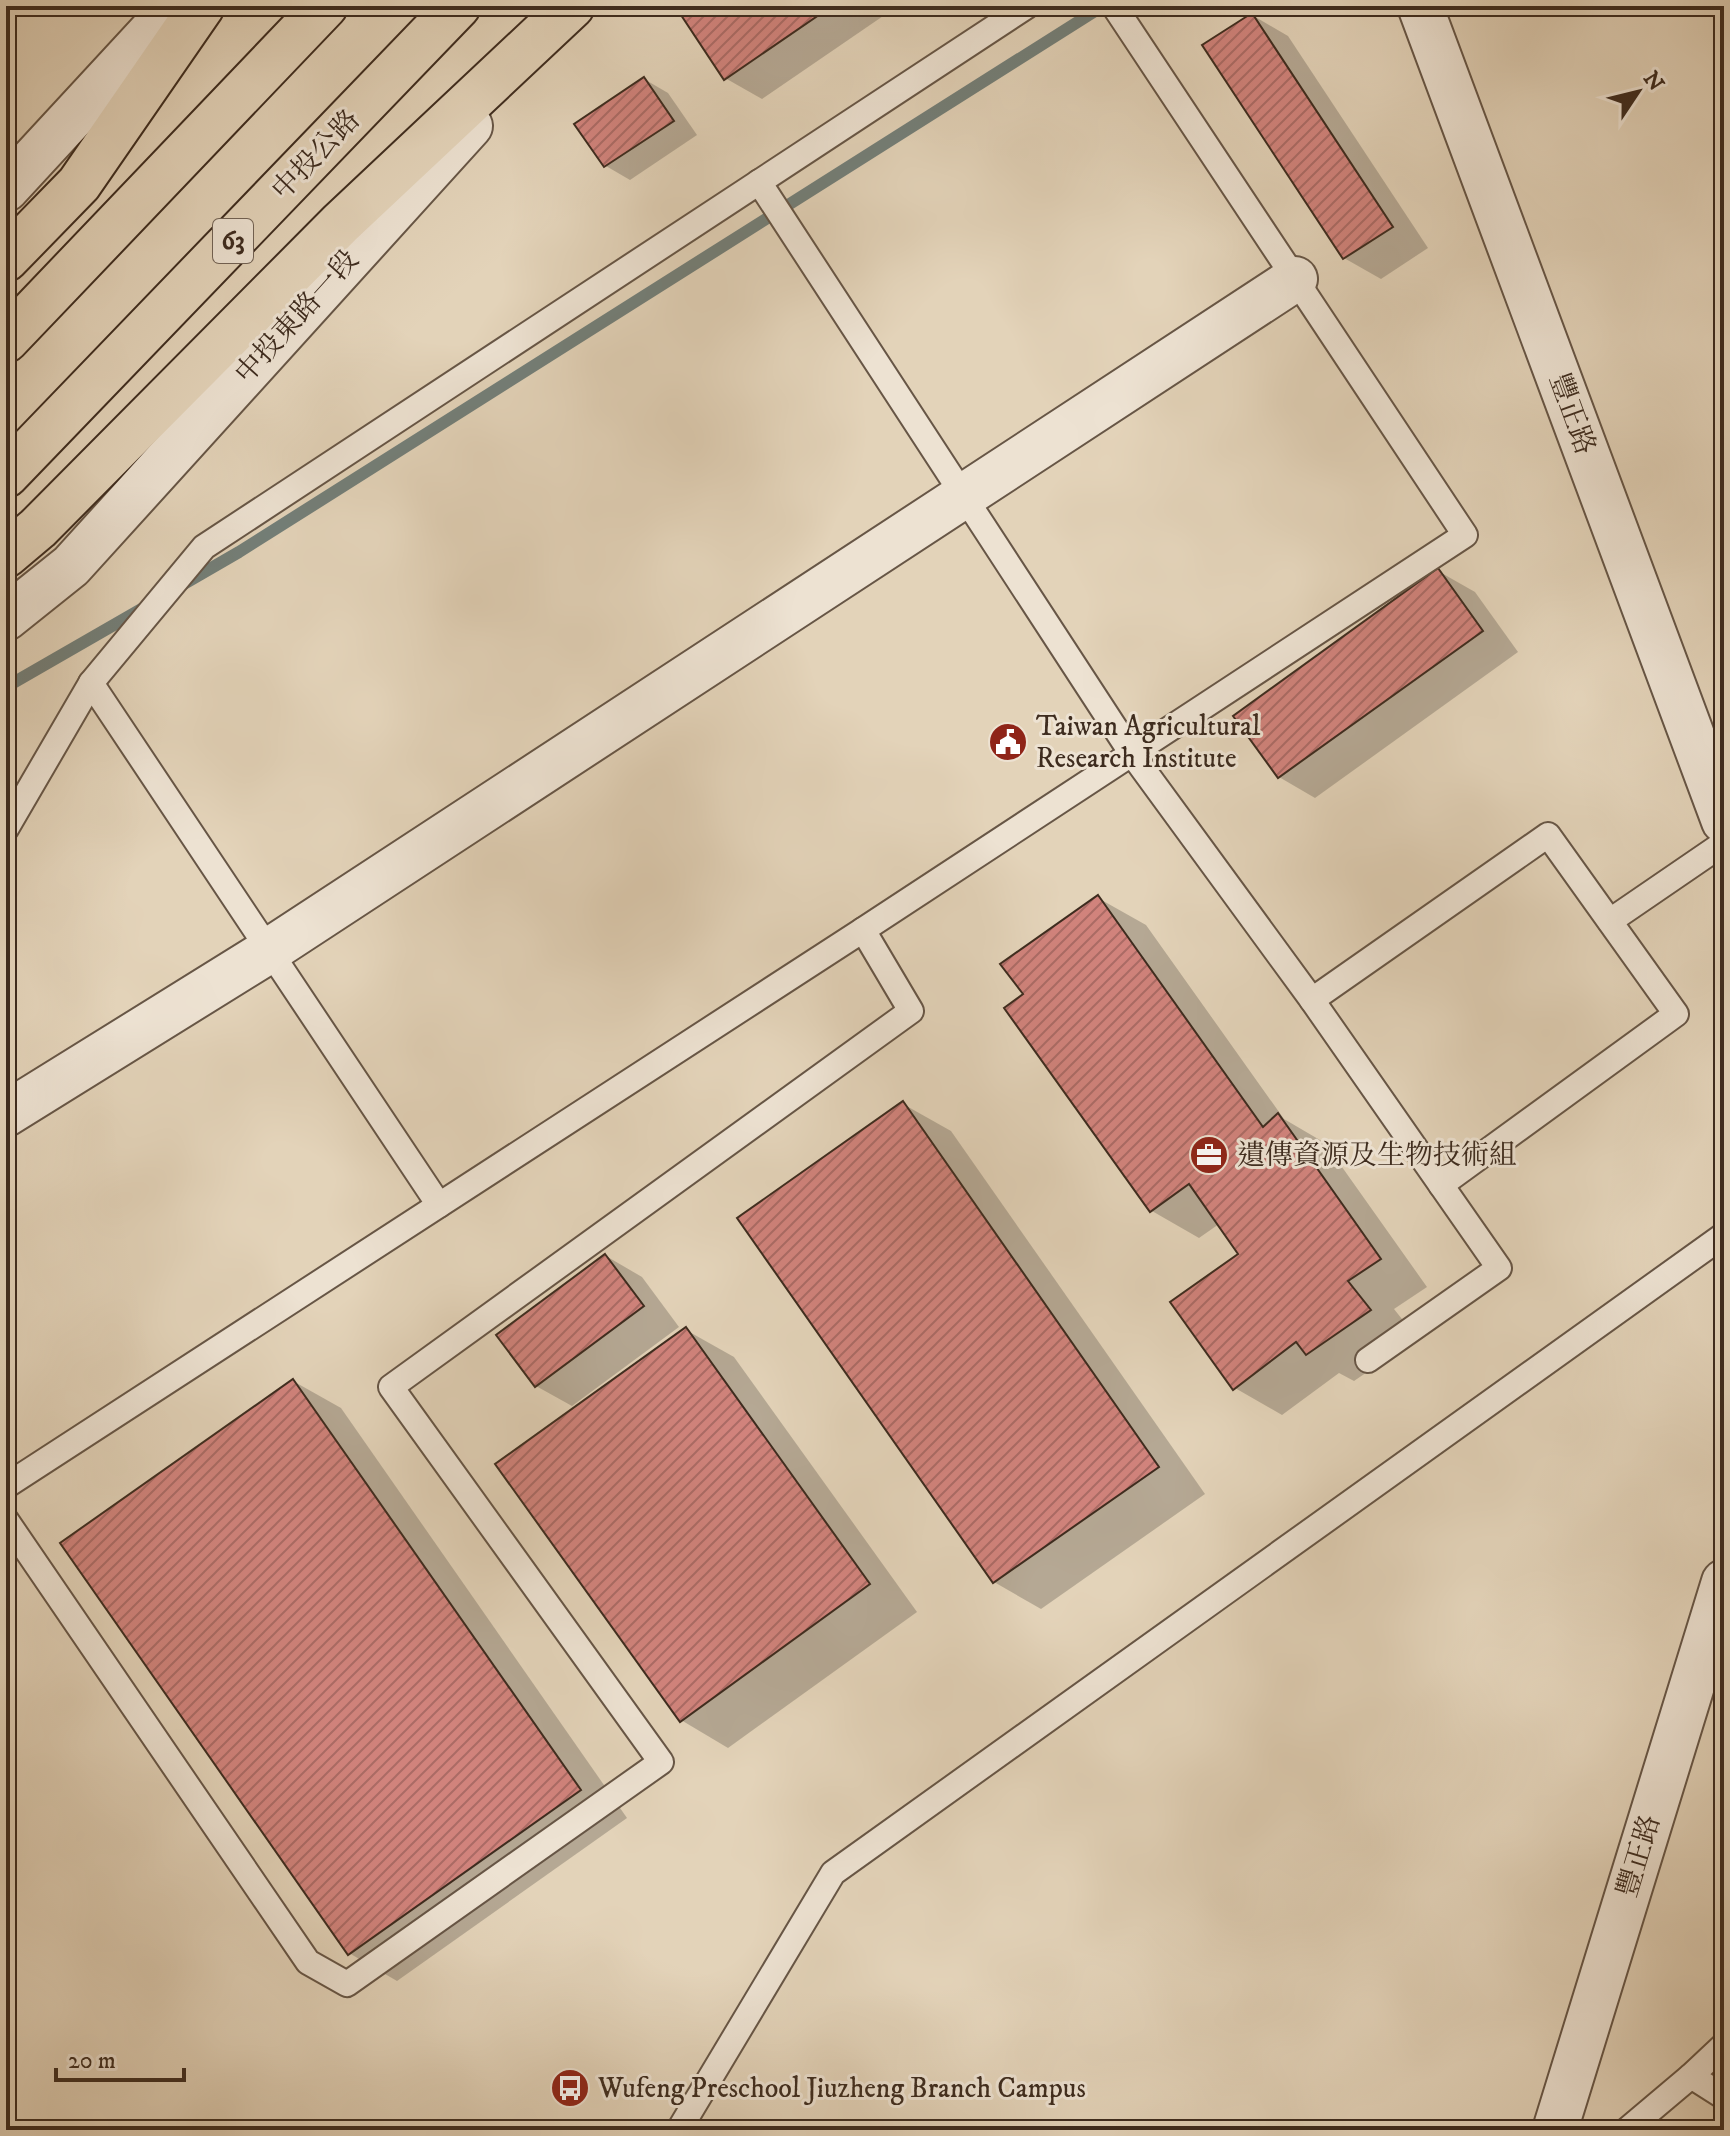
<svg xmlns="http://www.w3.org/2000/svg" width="1730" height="2136" font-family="'IM FELL DW Pica','Noto Serif TC',serif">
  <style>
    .shadow { fill: #0003 }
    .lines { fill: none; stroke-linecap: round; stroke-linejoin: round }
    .stream { stroke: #737f79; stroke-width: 12 }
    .building { fill: url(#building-hatch); stroke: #3e2c1f; stroke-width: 2 }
    .service-casing { stroke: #675646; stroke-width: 28 }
    .minor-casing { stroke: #675646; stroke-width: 48 }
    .tertiary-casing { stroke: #675646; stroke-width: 48 }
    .primary-casing { stroke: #3e2c1f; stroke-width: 48 }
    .service { stroke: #ede2d2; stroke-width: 24 }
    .minor { stroke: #ede2d2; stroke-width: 44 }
    .tertiary { stroke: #ede2d2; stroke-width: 44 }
    .primary { stroke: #e3d3b9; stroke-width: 44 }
    .labels { text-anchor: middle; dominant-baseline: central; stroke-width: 6; stroke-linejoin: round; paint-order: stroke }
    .shield { fill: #ede2d2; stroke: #726355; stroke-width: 2 }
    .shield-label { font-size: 26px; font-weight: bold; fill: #3e2c1f }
    .street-label { font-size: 28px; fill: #3e2c1f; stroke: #ede2d2 }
    .poi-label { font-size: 28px; fill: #3e2c1f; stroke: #ede2d2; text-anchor: start }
  </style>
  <defs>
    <pattern id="building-hatch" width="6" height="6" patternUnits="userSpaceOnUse" patternTransform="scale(2)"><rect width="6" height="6" fill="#d1837c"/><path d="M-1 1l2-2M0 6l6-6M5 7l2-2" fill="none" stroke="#ab6b65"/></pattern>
  </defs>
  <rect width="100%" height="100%" fill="#e3d3b9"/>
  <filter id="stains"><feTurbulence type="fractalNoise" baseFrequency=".0025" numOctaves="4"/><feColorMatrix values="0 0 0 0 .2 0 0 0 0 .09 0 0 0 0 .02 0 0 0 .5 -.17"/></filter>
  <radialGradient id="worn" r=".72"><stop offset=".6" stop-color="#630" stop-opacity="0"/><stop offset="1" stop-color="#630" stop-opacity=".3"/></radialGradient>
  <g class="shadow">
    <polygon points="685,6 884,6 889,12 762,99 725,78"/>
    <polygon points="1252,15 1288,36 1428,248 1381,279 1344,258"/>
    <polygon points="644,79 668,93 697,135 630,180 606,166"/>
    <polygon points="1438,571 1475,592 1518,652 1315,798 1279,777"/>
    <polygon points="1098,898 1146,925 1284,1119 1325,1143 1427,1287 1394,1309 1417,1338 1354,1381 1339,1373 1282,1415 1235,1388 1241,1255 1219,1224 1199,1238 1152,1211 1007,1008 1026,995"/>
    <polygon points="903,1104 951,1131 1205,1494 1041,1609 994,1582"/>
    <polygon points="606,1256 642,1277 679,1327 572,1406 536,1386"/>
    <polygon points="686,1330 734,1357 917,1612 728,1748 681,1720"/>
    <polygon points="293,1381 341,1408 627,1818 397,1981 349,1953"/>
  </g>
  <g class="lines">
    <g class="stream">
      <polyline points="182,585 239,552 1103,6"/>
      <polyline points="6,687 145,607"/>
    </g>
  </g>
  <g class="building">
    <polygon points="681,6 832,6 724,80 677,9"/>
    <polygon points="1252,13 1393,227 1343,259 1202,45"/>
    <polygon points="644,77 674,121 604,167 574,124"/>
    <polygon points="1438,568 1483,631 1278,778 1233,716"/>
    <polygon points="1098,895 1263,1127 1278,1113 1381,1259 1348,1281 1371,1310 1306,1355 1296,1342 1233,1390 1170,1302 1238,1254 1189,1184 1150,1212 1004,1008 1023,994 1000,964"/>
    <polygon points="903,1101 1159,1467 993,1583 737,1218"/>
    <polygon points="605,1254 644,1306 535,1387 496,1335"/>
    <polygon points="686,1327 870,1584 680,1722 495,1464"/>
    <polygon points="293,1379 581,1790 348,1955 60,1543"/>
  </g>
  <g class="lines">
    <defs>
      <g id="service">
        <polyline points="759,182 1132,754 1312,1000 1499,1268 1368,1360"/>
        <polyline points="91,683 439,1205"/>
        <polyline points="6,829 91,683 204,547 1027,6"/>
        <polyline points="1610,921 1724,843"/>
        <polyline points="1312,1000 1548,835 1676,1014 1441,1185"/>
        <polyline points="6,1486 863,930"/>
        <polyline points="6,1520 308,1962 347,1984 661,1762 391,1387 911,1011 863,930 1465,535 1114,6"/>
        <polyline points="1691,2076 1724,2045"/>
        <polyline points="679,2130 833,1873 1724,1235"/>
        <polyline points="1627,2130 1691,2076 1724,2097"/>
      </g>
      <g id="minor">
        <polyline points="6,189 175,6"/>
        <polyline points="6,618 71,566 470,126"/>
        <polyline points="6,1114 267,952 1295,279"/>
      </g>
      <g id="tertiary">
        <polyline points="1420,6 1724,821"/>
        <polyline points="1555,2130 1724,1582"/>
      </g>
      <g id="primary">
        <polyline points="6,259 79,184 202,6"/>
        <polyline points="6,340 325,6"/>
        <polyline points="6,475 458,6"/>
        <polyline points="6,555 38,528 341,223 572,6"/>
      </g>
    </defs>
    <use href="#service" class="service-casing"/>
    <use href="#minor" class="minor-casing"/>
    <use href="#tertiary" class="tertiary-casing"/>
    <use href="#primary" class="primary-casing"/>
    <use href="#service" class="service"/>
    <use href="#minor" class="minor"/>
    <use href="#tertiary" class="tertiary"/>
    <use href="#primary" class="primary"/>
  </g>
  <defs>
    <symbol id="civic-disc" viewBox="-11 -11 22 22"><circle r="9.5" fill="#8f2418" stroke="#ede2d2"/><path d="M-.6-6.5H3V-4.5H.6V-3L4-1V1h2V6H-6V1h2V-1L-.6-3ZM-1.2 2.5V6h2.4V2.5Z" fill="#fff"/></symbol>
    <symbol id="office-disc" viewBox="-11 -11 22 22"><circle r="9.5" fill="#8f2418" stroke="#ede2d2"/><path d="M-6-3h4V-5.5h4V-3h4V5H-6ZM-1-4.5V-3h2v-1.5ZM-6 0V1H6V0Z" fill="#fff"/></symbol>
    <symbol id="bus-disc" viewBox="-11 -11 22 22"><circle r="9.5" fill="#8f2418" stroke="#ede2d2"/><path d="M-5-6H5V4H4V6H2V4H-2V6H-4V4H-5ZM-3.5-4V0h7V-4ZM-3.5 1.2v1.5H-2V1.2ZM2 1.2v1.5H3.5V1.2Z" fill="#fff"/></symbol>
  </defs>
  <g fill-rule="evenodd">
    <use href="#civic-disc" x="986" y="720" width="44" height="44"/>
    <use href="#office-disc" x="1187" y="1133" width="44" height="44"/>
    <use href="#bus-disc" x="548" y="2066" width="44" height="44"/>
  </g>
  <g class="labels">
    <rect class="shield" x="213" y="219" width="40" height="44" rx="6"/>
    <g class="shield-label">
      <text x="233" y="241">63</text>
    </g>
    <g class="street-label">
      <text transform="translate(316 155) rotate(-46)">中投公路</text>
      <text transform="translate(297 317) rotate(-48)">中投東路一段</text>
      <text transform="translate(1572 414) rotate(70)">豐正路</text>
      <text transform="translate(1639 1856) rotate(-73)">豐正路</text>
    </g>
    <g class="poi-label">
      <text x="1036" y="726">Taiwan Agricultural<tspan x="1036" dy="32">Research Institute</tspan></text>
      <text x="1237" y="1155">遺傳資源及生物技術組</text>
      <text x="598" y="2088">Wufeng Preschool Jiuzheng Branch Campus</text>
    </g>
  </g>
  <rect width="1730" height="2136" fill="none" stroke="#e3d3b9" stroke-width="32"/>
  <rect x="8" y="8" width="1714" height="2120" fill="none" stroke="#3e2c1f" stroke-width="4"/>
  <rect x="16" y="16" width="1698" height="2104" fill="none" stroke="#3e2c1f" stroke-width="2"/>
  <g transform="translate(1638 92) rotate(55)" stroke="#ede2d2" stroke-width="6" paint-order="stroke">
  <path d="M0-6L14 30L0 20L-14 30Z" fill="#3e2c1f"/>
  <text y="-12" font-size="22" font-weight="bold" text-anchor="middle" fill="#3e2c1f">N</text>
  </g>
  <path d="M56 2068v12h128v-12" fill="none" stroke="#3e2c1f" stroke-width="4"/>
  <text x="68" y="2068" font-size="24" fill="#3e2c1f" stroke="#ede2d2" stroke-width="6" paint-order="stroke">20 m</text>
  <rect width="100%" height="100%" filter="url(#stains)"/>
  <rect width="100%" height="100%" fill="url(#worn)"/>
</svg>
